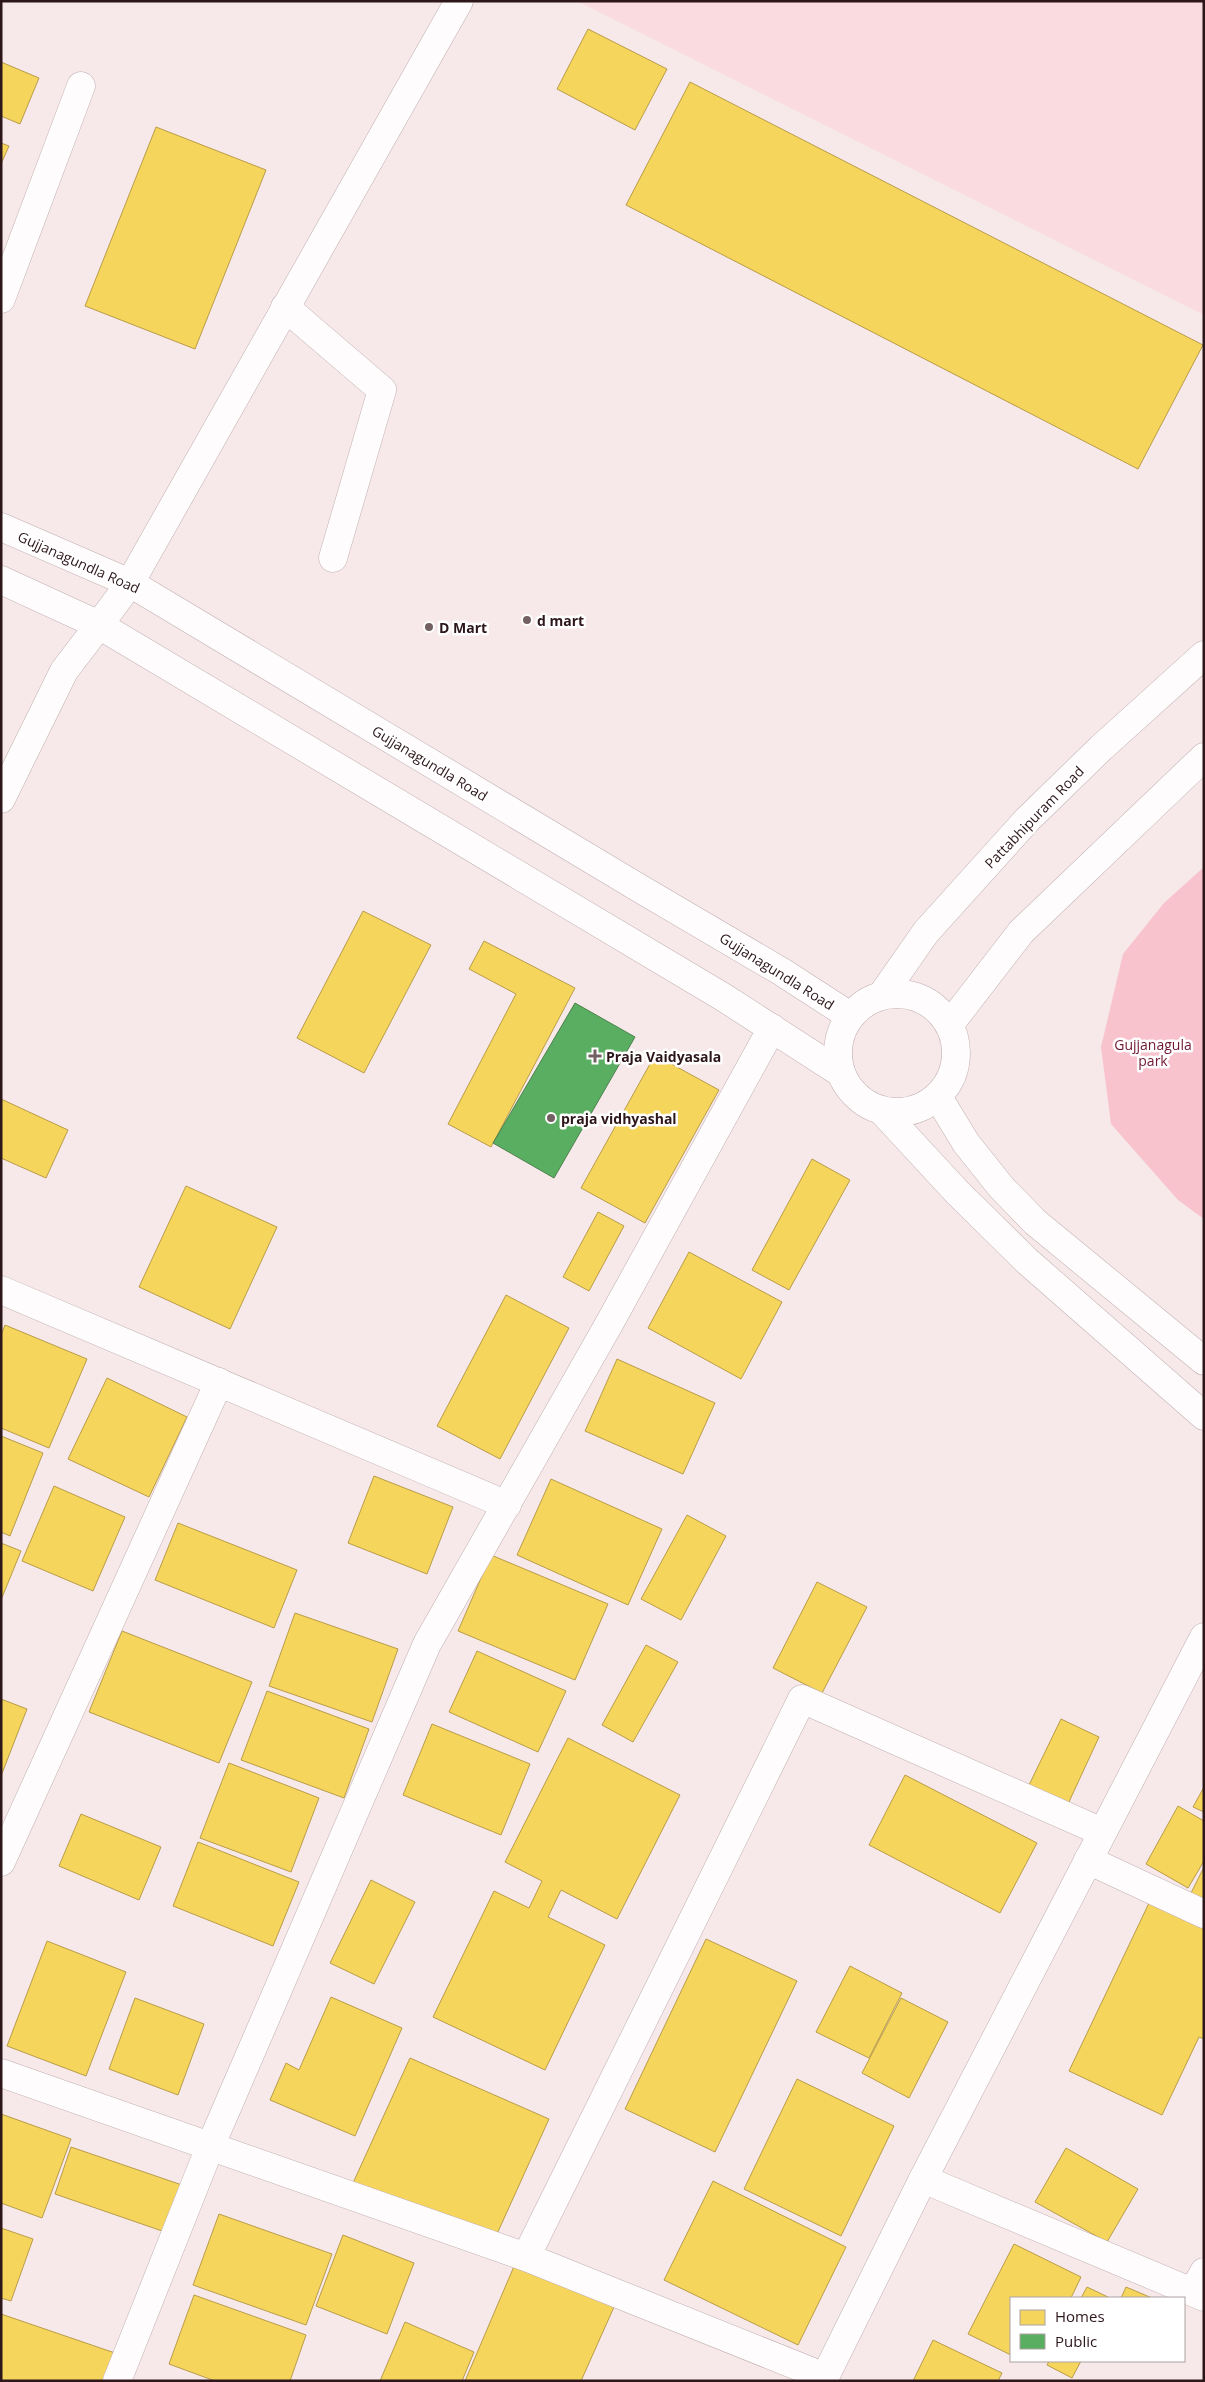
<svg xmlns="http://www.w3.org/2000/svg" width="1205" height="2382" font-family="'Open Sans',sans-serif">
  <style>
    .built { fill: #fadbe0 }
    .green { fill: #f8c3cc }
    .homes { fill: #f6d55c; stroke: #b99c48 }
    .public { fill: #5aae61; stroke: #4c804c }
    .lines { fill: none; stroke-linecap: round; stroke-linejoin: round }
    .minor-casing { stroke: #c1afb2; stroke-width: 29 }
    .tertiary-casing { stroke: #c1afb2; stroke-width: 29 }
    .secondary-casing { stroke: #c1afb2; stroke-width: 29 }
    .primary-casing { stroke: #c1afb2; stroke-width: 29 }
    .minor { stroke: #fefcfc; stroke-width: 28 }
    .tertiary { stroke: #fefcfc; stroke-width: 28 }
    .secondary { stroke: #fefcfc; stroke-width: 28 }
    .primary { stroke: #fefcfc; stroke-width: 28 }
    .poi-dot { fill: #736063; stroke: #fff; stroke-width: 2 }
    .labels { text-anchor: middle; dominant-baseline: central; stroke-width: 5; stroke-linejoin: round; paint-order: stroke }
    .street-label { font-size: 14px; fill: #2c161a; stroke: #fff }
    .poi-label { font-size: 14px; font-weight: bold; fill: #2c161a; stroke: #fff; text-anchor: start }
    .park-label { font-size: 14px; fill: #6e1832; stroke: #fff }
  </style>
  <rect width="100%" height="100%" fill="#f7e9ea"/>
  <polygon class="built" points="577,1 1204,1 1204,315"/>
  <polygon class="green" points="1204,867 1204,1219 1178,1200 1111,1124 1101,1047 1123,954 1164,903"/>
  <g class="homes">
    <polygon points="588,29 667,69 635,130 557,89"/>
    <polygon points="1,62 39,78 20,124 1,116"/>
    <polygon points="690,82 1203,345 1138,469 626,205"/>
    <polygon points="156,127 266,170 195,349 85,306"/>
    <polygon points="1,143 9,146 1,164"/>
    <polygon points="363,911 431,945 364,1073 297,1038"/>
    <polygon points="484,941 575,988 491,1147 448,1124 516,994 469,969"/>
    <polygon points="655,1055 719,1090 645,1223 581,1188"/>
    <polygon points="1,1099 68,1130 46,1178 1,1158"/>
    <polygon points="812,1159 850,1180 789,1290 752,1270"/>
    <polygon points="186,1186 277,1227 230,1329 139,1287"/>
    <polygon points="598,1212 624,1226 589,1291 563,1277"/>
    <polygon points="689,1252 782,1302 741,1379 648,1328"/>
    <polygon points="506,1295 569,1328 500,1459 437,1426"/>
    <polygon points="5,1325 87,1359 49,1448 1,1428 1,1335"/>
    <polygon points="617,1359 715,1403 683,1474 585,1431"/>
    <polygon points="107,1378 187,1417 149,1497 68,1459"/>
    <polygon points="1,1436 43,1453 10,1536 1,1532"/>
    <polygon points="374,1476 453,1507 427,1574 348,1543"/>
    <polygon points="551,1479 662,1529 628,1605 517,1555"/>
    <polygon points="54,1486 125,1517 93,1591 22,1561"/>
    <polygon points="687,1515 726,1536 681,1620 641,1599"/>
    <polygon points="178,1523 297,1570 274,1628 155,1580"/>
    <polygon points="1,1543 21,1551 1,1600"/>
    <polygon points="491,1555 608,1604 575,1680 458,1631"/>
    <polygon points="817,1582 867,1607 822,1693 773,1668"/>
    <polygon points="295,1613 398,1649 372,1722 269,1686"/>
    <polygon points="122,1631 252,1682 219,1763 89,1712"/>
    <polygon points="646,1645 678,1662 633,1742 602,1725"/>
    <polygon points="477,1651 566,1691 538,1752 449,1712"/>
    <polygon points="267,1691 369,1729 344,1798 241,1760"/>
    <polygon points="1,1699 27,1709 1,1776"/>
    <polygon points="1061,1719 1099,1737 1068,1804 1029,1785"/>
    <polygon points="432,1724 530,1764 501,1835 403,1795"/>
    <polygon points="568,1738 680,1795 617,1919 561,1890 548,1917 605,1945 545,2070 433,2017 494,1891 529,1908 542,1881 505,1862"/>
    <polygon points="229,1763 319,1798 291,1872 200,1838"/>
    <polygon points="905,1775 1037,1843 1000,1913 869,1845"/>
    <polygon points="1204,1787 1204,1812 1193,1807"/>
    <polygon points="1178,1806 1204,1821 1204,1861 1188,1888 1146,1864"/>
    <polygon points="81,1814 161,1847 139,1900 59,1866"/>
    <polygon points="198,1842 299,1882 273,1946 173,1906"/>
    <polygon points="1204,1867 1204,1907 1188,1899"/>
    <polygon points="371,1880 415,1902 374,1984 330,1963"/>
    <polygon points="1149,1903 1204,1928 1204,2039 1199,2037 1162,2115 1069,2071"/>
    <polygon points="706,1939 797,1981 715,2152 625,2109"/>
    <polygon points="47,1941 126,1972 86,2076 7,2046"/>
    <polygon points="850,1966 902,1993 869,2058 816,2032"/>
    <polygon points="331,1997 402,2028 355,2136 270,2100 286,2063 299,2070"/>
    <polygon points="135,1998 204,2024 178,2095 109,2069"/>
    <polygon points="901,1998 948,2022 909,2098 862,2073"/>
    <polygon points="410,2058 549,2119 492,2245 353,2183"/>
    <polygon points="797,2079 894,2126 841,2236 744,2189"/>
    <polygon points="1,2114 71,2139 42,2218 1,2203"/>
    <polygon points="71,2147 182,2185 165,2232 55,2194"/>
    <polygon points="1066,2148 1138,2189 1107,2242 1035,2202"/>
    <polygon points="713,2181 846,2247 798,2345 664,2280"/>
    <polygon points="219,2214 332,2254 306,2325 193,2285"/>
    <polygon points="1,2228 33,2239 11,2301 1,2298"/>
    <polygon points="343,2235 414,2263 387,2334 316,2306"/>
    <polygon points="1014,2244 1081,2277 1071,2298 1011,2298 1011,2355 968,2334"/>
    <polygon points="515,2264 614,2307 581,2381 465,2381"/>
    <polygon points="1087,2287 1110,2298 1081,2298"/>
    <polygon points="1126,2287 1152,2298 1121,2298"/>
    <polygon points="194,2295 306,2335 290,2381 215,2381 169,2364"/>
    <polygon points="1,2314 115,2353 106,2381 1,2381"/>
    <polygon points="405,2322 474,2352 462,2381 380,2381"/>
    <polygon points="933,2340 1002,2373 998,2381 913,2381"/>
    <polygon points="1049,2361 1081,2361 1072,2378 1047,2365"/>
  </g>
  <polygon class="public" points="575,1003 635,1037 554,1178 493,1143"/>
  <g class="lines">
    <defs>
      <g id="minor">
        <polyline points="1,299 81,86"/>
        <polyline points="285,307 382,390 333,558"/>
        <polyline points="130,583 459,1"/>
        <polyline points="1,1290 507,1505"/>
        <polyline points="1088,1860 1204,1914"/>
        <polyline points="1,1862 219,1382"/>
        <polyline points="1,2073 526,2257 825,2377"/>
        <polyline points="923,2179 1204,2297"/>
        <polyline points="526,2257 802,1699 1102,1832"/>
        <polyline points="1193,2292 1204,2272"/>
        <polyline points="117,2381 210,2147 427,1644 609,1324 772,1028"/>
        <polyline points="823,2381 923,2179 1204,1637"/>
      </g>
      <g id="tertiary">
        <polyline points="882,995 926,932 1027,820 1101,748 1204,655"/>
        <polyline points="950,1024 1021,932 1204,757"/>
      </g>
      <g id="secondary">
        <polyline points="1,799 64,671 99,625"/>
        <polyline points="938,1097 966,1143 1001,1187 1035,1222 1204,1361"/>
        <polyline points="882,1111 957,1192 1027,1261 1204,1416"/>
      </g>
      <g id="primary">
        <polyline points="1,527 130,583 639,888 782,972 850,1016"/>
        <polyline points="1,580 99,625 723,997 841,1073"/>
        <polyline points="99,625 130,583"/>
        <circle cx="897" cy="1053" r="59"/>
      </g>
    </defs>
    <use href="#minor" class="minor-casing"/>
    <use href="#tertiary" class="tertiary-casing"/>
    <use href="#secondary" class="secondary-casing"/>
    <use href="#primary" class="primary-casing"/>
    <use href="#minor" class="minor"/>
    <use href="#tertiary" class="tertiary"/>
    <use href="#secondary" class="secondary"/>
    <use href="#primary" class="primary"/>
  </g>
  <g class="poi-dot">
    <circle cx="527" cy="620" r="5"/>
    <circle cx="429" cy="627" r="5"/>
    <path d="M592.5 1048.5h5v5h5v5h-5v5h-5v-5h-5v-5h5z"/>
    <circle cx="551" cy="1118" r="5"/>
  </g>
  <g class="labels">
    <g class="street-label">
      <text transform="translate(79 562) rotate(24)">Gujjanagundla Road</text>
      <text transform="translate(430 763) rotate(31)">Gujjanagundla Road</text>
      <text transform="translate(1034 817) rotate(-46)">Pattabhipuram Road</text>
      <text transform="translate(777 971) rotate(32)">Gujjanagundla Road</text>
    </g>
    <g class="poi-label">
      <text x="537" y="620">d mart</text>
      <text x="439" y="627">D Mart</text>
      <text x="606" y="1056">Praja Vaidyasala</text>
      <text x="561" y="1118">praja vidhyashal</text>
    </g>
    <g class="park-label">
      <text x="1153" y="1044">Gujjanagula<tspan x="1153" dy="16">park</tspan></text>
    </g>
  </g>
  <rect width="1205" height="2382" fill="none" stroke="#2c161a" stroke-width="5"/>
  <rect x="1010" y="2297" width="175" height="65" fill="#ffffff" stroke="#aba2a3"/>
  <rect x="1020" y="2310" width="25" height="15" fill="#f6d55c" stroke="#aba2a3"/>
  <text x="1055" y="2322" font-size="15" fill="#2c161a">Homes</text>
  <rect x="1020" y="2334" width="25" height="15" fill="#5aae61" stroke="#aba2a3"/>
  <text x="1055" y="2347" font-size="15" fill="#2c161a">Public</text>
</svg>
